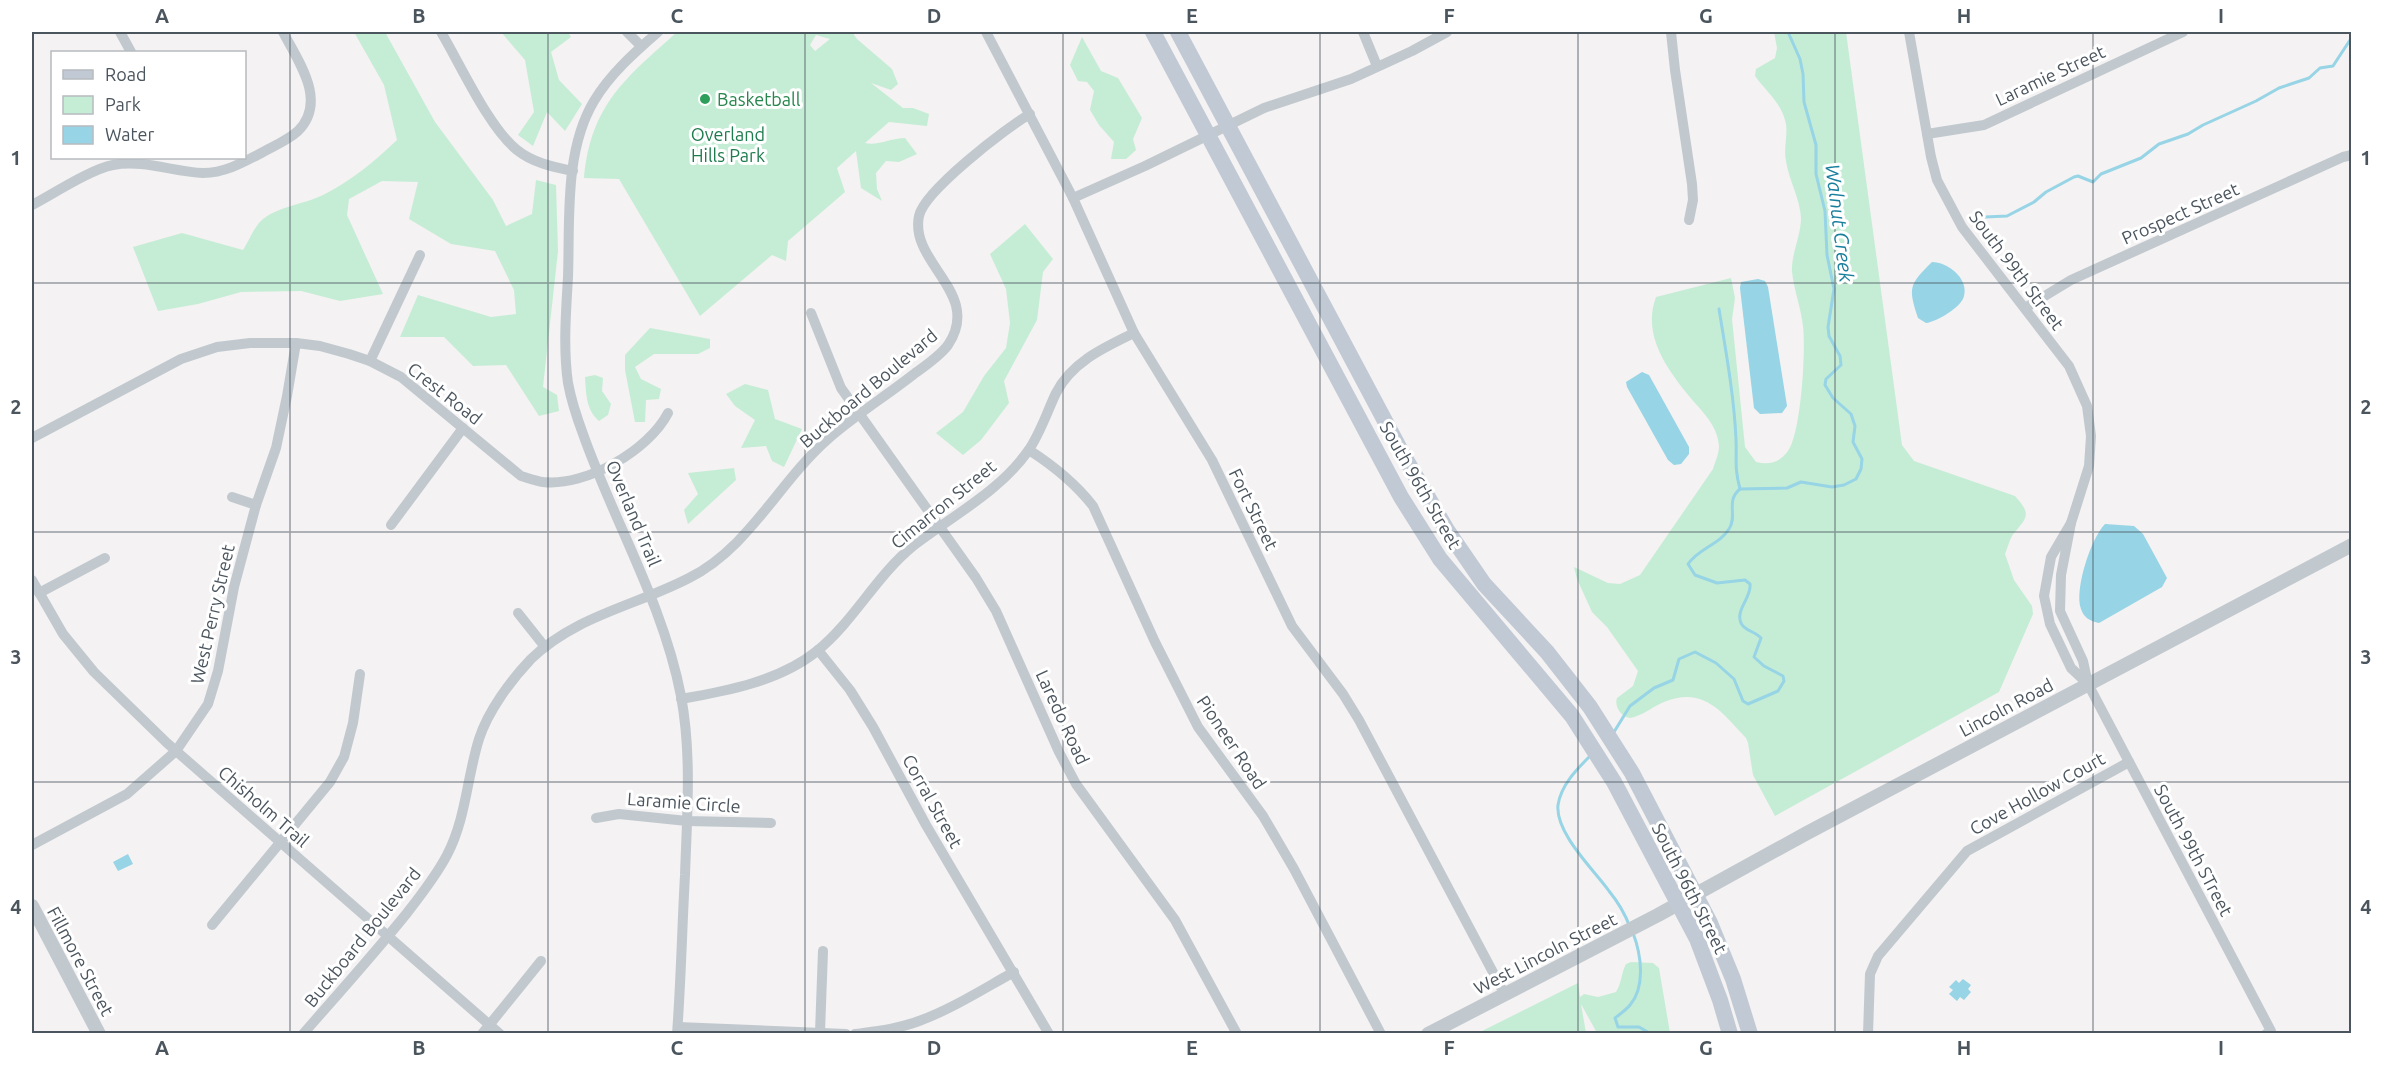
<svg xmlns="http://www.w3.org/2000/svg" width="2383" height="1065" font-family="Ubuntu,sans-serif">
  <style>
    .green { fill: #c5edd5; fill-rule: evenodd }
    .water { fill: #96d4e6 }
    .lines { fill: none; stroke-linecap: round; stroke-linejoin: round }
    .stream { stroke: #96d4e6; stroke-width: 3 }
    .minor { stroke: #c1c9cf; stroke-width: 10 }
    .tertiary { stroke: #c1c9cf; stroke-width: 14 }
    .secondary { stroke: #c1cad4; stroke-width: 16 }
    .grid { fill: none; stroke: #4b555e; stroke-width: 1.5; stroke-opacity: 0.55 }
    .leisure-dot { fill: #2e9e5b; stroke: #fff; stroke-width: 2 }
    .labels { text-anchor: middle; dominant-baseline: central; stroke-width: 6; stroke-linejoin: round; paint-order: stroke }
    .street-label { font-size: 18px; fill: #4b555e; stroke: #fff }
    .leisure-label { font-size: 18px; fill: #27864d; stroke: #fff; text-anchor: start }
    .park-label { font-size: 18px; fill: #1f7c4f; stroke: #fff }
    .water-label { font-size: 20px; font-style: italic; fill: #187f9d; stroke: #fff }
    .neatline { fill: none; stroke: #4b555e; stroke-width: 2 }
    .grid-label { font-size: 20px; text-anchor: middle; font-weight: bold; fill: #4b555e }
  </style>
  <rect width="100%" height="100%" fill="#f4f2f2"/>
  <g class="green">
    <path d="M354,32H385L435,122L493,200L506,226L532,214L536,180L556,185L558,251L543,387L557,395L559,411L539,416L506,365L473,366L444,337H400L418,295L491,317L516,314L514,290L495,251L451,244L409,219L418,182L382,181L349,199L347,215L383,294L340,301L301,291L241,292L198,304L158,311L133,247L182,233L243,250C249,241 255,225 263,219C280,206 305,204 323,195C351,181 375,161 397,140L384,85Z"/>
    <polygon points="501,32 568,32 571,37 551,52 559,80 582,104 565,131 547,112 533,146 518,135 534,112 525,60"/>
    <path d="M677,32H852L857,39L892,69L898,84L891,90L871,83L903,108H913L929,114L927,126L889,122L865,143C878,146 891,138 905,138L917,154L899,162L886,161L876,173L877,189L882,201L861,188L856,151L837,168L845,192L788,241L786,261L772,255L700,316L619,179L584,178C591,104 626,78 677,32ZM816,35L830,39L815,51L810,45Z"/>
    <path d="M1774,32H1846L1902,445L1914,461L2015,496C2030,513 2029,516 2015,532C2010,537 2008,547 2005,554L2014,580L2032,606L2033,614L1999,692L1775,816L1753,775L1748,743L1746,738C1721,711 1703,686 1664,702C1652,707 1642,716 1630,718C1621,717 1614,706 1617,698L1633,686L1638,671L1607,627L1592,612L1577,579L1574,567L1608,583L1620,584L1640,575L1713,469C1715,462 1719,454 1719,446C1718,428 1705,414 1694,402C1670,373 1641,337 1656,297L1731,278L1735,298L1732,319L1745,447L1756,462C1769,465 1779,463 1788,451C1801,434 1806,349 1803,326C1801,308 1794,290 1792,272C1791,254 1801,236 1801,218C1800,198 1789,181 1786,161C1783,148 1789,133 1785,120C1780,102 1766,91 1755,76L1756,69L1775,58L1777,48Z"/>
    <polygon points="1082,37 1101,71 1118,78 1142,118 1133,139 1136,150 1126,159 1111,159 1114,142 1099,125 1090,110 1094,91 1087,82 1078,81 1070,65"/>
    <polygon points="1025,224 1053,259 1043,272 1037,320 1004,381 1009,403 981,440 963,455 936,433 963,412 984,376 1006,348 1010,323 1006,289 990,254"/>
    <polygon points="650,328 710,339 710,348 698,354 654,354 635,367 641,379 661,389 659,399 646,400 645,422 635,422 625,370 625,355"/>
    <path d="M595,375L603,378L602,391L611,404L608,415L599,421C586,410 586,393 585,377Z"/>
    <polygon points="745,384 768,390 775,419 802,429 784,467 772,461 766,446 741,448 755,420 735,406 726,394"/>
    <polygon points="734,468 736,480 688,524 684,510 698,494 688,473"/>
    <path d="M1631,962L1653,963L1659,968L1670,1033H1597L1581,1004L1586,1033H1478L1578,983L1580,997L1584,994L1598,997L1616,992C1622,983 1621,973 1626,964Z"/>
  </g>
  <g class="water">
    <path d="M1932,262C1947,262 1969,278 1964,296C1962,307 1936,322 1926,323L1918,318C1908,287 1909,285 1932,262Z"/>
    <polygon points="1758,279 1765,281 1768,287 1787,406 1782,413 1760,414 1754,408 1740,288 1741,282"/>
    <polygon points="1642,372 1649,375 1689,447 1689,454 1681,464 1674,465 1668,460 1627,387 1626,382"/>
    <path d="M2105,524L2134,526L2143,534L2167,578L2162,587L2099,623C2090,621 2084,618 2081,609C2074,590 2091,538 2105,524Z"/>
    <polygon points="128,854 133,864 118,871 113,862"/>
    <polygon points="1963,979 1971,985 1968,989 1971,992 1964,1000 1960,997 1957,1001 1949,994 1953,990 1949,987 1956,980 1959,983"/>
  </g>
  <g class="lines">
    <g class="stream">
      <polyline points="1985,217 2007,216 2034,202 2046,192 2074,177 2078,176 2093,182 2101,174 2141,158 2159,144 2188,134 2203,125 2256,101 2279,88 2309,78 2320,68 2333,66 2352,37"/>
      <path d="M1719,309C1726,352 1734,396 1736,439C1737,460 1734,467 1740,489"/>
      <path d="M1614,732L1630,706L1654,688L1673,680L1679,659L1695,652L1716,663L1734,679L1743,701L1748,704L1778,691L1784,681L1783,676L1764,666L1754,657L1761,638C1755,631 1744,631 1741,623C1735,610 1752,597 1750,584L1745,580L1717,583L1695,575L1688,564C1699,548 1719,545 1729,529C1738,516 1725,501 1740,489L1787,488L1801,482L1832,487L1844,485L1856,479L1861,469L1862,459L1853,442L1855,426L1851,414L1833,398L1825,385L1826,379L1841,365L1840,356L1829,336L1828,327L1834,289L1827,255L1825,211L1816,174V145L1804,102L1803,74L1800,59L1788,32"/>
      <path d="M1590,756C1577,769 1561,785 1558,805C1555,833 1594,870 1609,891C1618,902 1625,914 1630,927"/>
      <path d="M1633,933C1641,954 1646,986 1630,1005C1626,1010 1620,1014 1615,1018L1618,1027H1639L1651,1034"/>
    </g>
    <g class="minor">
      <polyline points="120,32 131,52"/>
      <path d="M441,32C460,64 489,128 517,150C533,163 554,167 573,171"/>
      <polyline points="627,32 641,46"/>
      <path d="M658,32C635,52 610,74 594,101C564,151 570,221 568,277C566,312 563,348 568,383C571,399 577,418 583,434C614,522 663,603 681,696C692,755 687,815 685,875C682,928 681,981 677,1034"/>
      <polyline points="986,32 1073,198 1134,333 1212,460 1292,626 1343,694 1359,720 1504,993"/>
      <polyline points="1363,32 1377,66"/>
      <polyline points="1671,32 1675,70 1692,184 1693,200 1689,220"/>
      <polyline points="1909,32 1931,157 1937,180 1962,227 2069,366 2087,406 2091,436 2089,466 2071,523"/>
      <polyline points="1927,134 1984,125 2183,32"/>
      <polyline points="1073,198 1145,166 1264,108 1351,79 1412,51 1447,32"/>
      <path d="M32,205C53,194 91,169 113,165C143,159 174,172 203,173C225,173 244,162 263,152C274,146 288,140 298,131C328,101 298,61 283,32"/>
      <polyline points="2025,308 2071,280 2343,157 2352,155"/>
      <polyline points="811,313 841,388 976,578 996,611 1059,752 1076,784 1175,920 1237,1034"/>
      <polyline points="370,361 420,255"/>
      <path d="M32,438L181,359L217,347L250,343H296L320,346L349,354L370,361L401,377L521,476C528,478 536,481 543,482C586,487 649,450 668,413"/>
      <path d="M1029,450C1054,466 1075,483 1093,506L1155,642L1198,727L1263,816L1294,869L1381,1034"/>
      <polyline points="232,497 256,505"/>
      <polyline points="391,525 463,428"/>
      <polyline points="32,580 63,634 94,672 167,743 500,1034"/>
      <polyline points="39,593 105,558"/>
      <polyline points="518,613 545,647"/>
      <polyline points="818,650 850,690 873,727 926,825 1049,1034"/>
      <polyline points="2088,684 2071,668 2050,624 2044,596 2051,557 2071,523 2061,575 2060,611 2083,661 2088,684 2271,1031 2266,1034"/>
      <path d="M681,699C727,691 780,681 817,651C854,621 876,576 913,546C952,516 999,492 1028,451C1040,434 1047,412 1056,393C1072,362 1103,348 1134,333"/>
      <polyline points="596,818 619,814 687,821 771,823"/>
      <polyline points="32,845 127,794 176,751 208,704 218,671 234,587 256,505 276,448 287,396 296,343"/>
      <polyline points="212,925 330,782 344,757 353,723 360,674"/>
      <polyline points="678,1027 846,1034"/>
      <polyline points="820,1032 823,951"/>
      <path d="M303,1034C338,994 374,954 407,913C421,895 436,876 447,855C466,819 467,777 479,739C488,711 511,680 531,659C575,616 635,606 689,578C749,548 778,483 828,439C854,416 886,396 914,374C925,366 940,356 948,345C983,293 909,263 919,216C924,191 1006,128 1030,114"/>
      <polyline points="482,1034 541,961"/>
      <path d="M855,1034C877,1031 898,1029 919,1021C952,1009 983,989 1014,972"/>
      <polyline points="1868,1034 1870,974 1878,956 1967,851 2129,762"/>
    </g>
    <g class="tertiary">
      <polyline points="32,906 99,1034"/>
      <polyline points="1428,1034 1658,915 1807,833 2352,545"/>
    </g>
    <g class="secondary">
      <polyline points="1153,32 1401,497 1440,559 1572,716 1614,782 1697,939 1720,1000 1730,1034"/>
      <polyline points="1178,32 1401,451 1447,530 1484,584 1547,652 1590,707 1632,773 1710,923 1733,979 1750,1034"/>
    </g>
  </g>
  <path class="grid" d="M290,32V1034M548,32V1034M805,32V1034M1063,32V1034M1320,32V1034M1578,32V1034M1835,32V1034M2093,32V1034M32,283H2352M32,532H2352M32,782H2352"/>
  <circle class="leisure-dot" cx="705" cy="99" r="6"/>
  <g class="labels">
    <g class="street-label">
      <text transform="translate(2050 75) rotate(-25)">Laramie Street</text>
      <text transform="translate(2180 213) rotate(-24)">Prospect Street</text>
      <text transform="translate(2017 270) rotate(53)">South 99th Street</text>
      <text transform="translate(868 388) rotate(-40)">Buckboard Boulevard</text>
      <text transform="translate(445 393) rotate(38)">Crest Road</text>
      <text transform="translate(1421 485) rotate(60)">South 96th Street</text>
      <text transform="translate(943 504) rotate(-39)">Cimarron Street</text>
      <text transform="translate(1254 509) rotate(64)">Fort Street</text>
      <text transform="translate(634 513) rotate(67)">Overland Trail</text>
      <text transform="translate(212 614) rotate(-77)">West Perry Street</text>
      <text transform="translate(2006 707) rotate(-28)">Lincoln Road</text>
      <text transform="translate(1063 717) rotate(65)">Laredo Road</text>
      <text transform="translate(1232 742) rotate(56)">Pioneer Road</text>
      <text transform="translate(2037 793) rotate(-29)">Cove Hollow Court</text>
      <text transform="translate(933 801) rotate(61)">Corral Street</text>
      <text transform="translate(684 802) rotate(4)">Laramie Circle</text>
      <text transform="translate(264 806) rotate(41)">Chisholm Trail</text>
      <text transform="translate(2194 850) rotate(62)">South 99th STreet</text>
      <text transform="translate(1690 888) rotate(63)">South 96th Street</text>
      <text transform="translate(362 937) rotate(-51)">Buckboard Boulevard</text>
      <text transform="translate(1545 953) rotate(-27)">West Lincoln Street</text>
      <text transform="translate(81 961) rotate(62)">Fillmore Street</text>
    </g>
    <g class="leisure-label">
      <text x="717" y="99">Basketball</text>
    </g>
    <g class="park-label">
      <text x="728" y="134">Overland<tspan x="728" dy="21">Hills Park</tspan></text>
    </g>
    <g class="water-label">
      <text transform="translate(1840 223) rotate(83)">Walnut Creek</text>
    </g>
  </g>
  <rect width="2383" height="1065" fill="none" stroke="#ffffff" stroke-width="66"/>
  <rect x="51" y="51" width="195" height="108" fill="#ffffff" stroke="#b7bbbf" stroke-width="1.5"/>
  <rect x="63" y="70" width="30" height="9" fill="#c1cad4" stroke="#b7bbbf" stroke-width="1.5"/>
  <text x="105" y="81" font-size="18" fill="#4b555e">Road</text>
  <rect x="63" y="96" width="30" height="18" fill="#c5edd5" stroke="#b7bbbf" stroke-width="1.5"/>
  <text x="105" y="111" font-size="18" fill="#4b555e">Park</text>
  <rect x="63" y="126" width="30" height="18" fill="#96d4e6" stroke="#b7bbbf" stroke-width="1.5"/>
  <text x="105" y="141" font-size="18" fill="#4b555e">Water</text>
  <rect x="33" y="33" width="2317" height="999" class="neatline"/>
  <g class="grid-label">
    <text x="162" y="23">A</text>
    <text x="419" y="23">B</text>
    <text x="677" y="23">C</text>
    <text x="934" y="23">D</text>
    <text x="1192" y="23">E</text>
    <text x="1449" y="23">F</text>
    <text x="1706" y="23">G</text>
    <text x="1964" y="23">H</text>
    <text x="2221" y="23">I</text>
    <text x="16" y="165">1</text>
    <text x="2366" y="165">1</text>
    <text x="16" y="414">2</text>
    <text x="2366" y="414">2</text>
    <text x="16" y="664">3</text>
    <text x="2366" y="664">3</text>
    <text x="16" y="914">4</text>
    <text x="2366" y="914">4</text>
    <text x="162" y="1055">A</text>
    <text x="419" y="1055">B</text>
    <text x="677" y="1055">C</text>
    <text x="934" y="1055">D</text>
    <text x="1192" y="1055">E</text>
    <text x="1449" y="1055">F</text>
    <text x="1706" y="1055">G</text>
    <text x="1964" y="1055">H</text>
    <text x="2221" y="1055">I</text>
  </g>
</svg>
